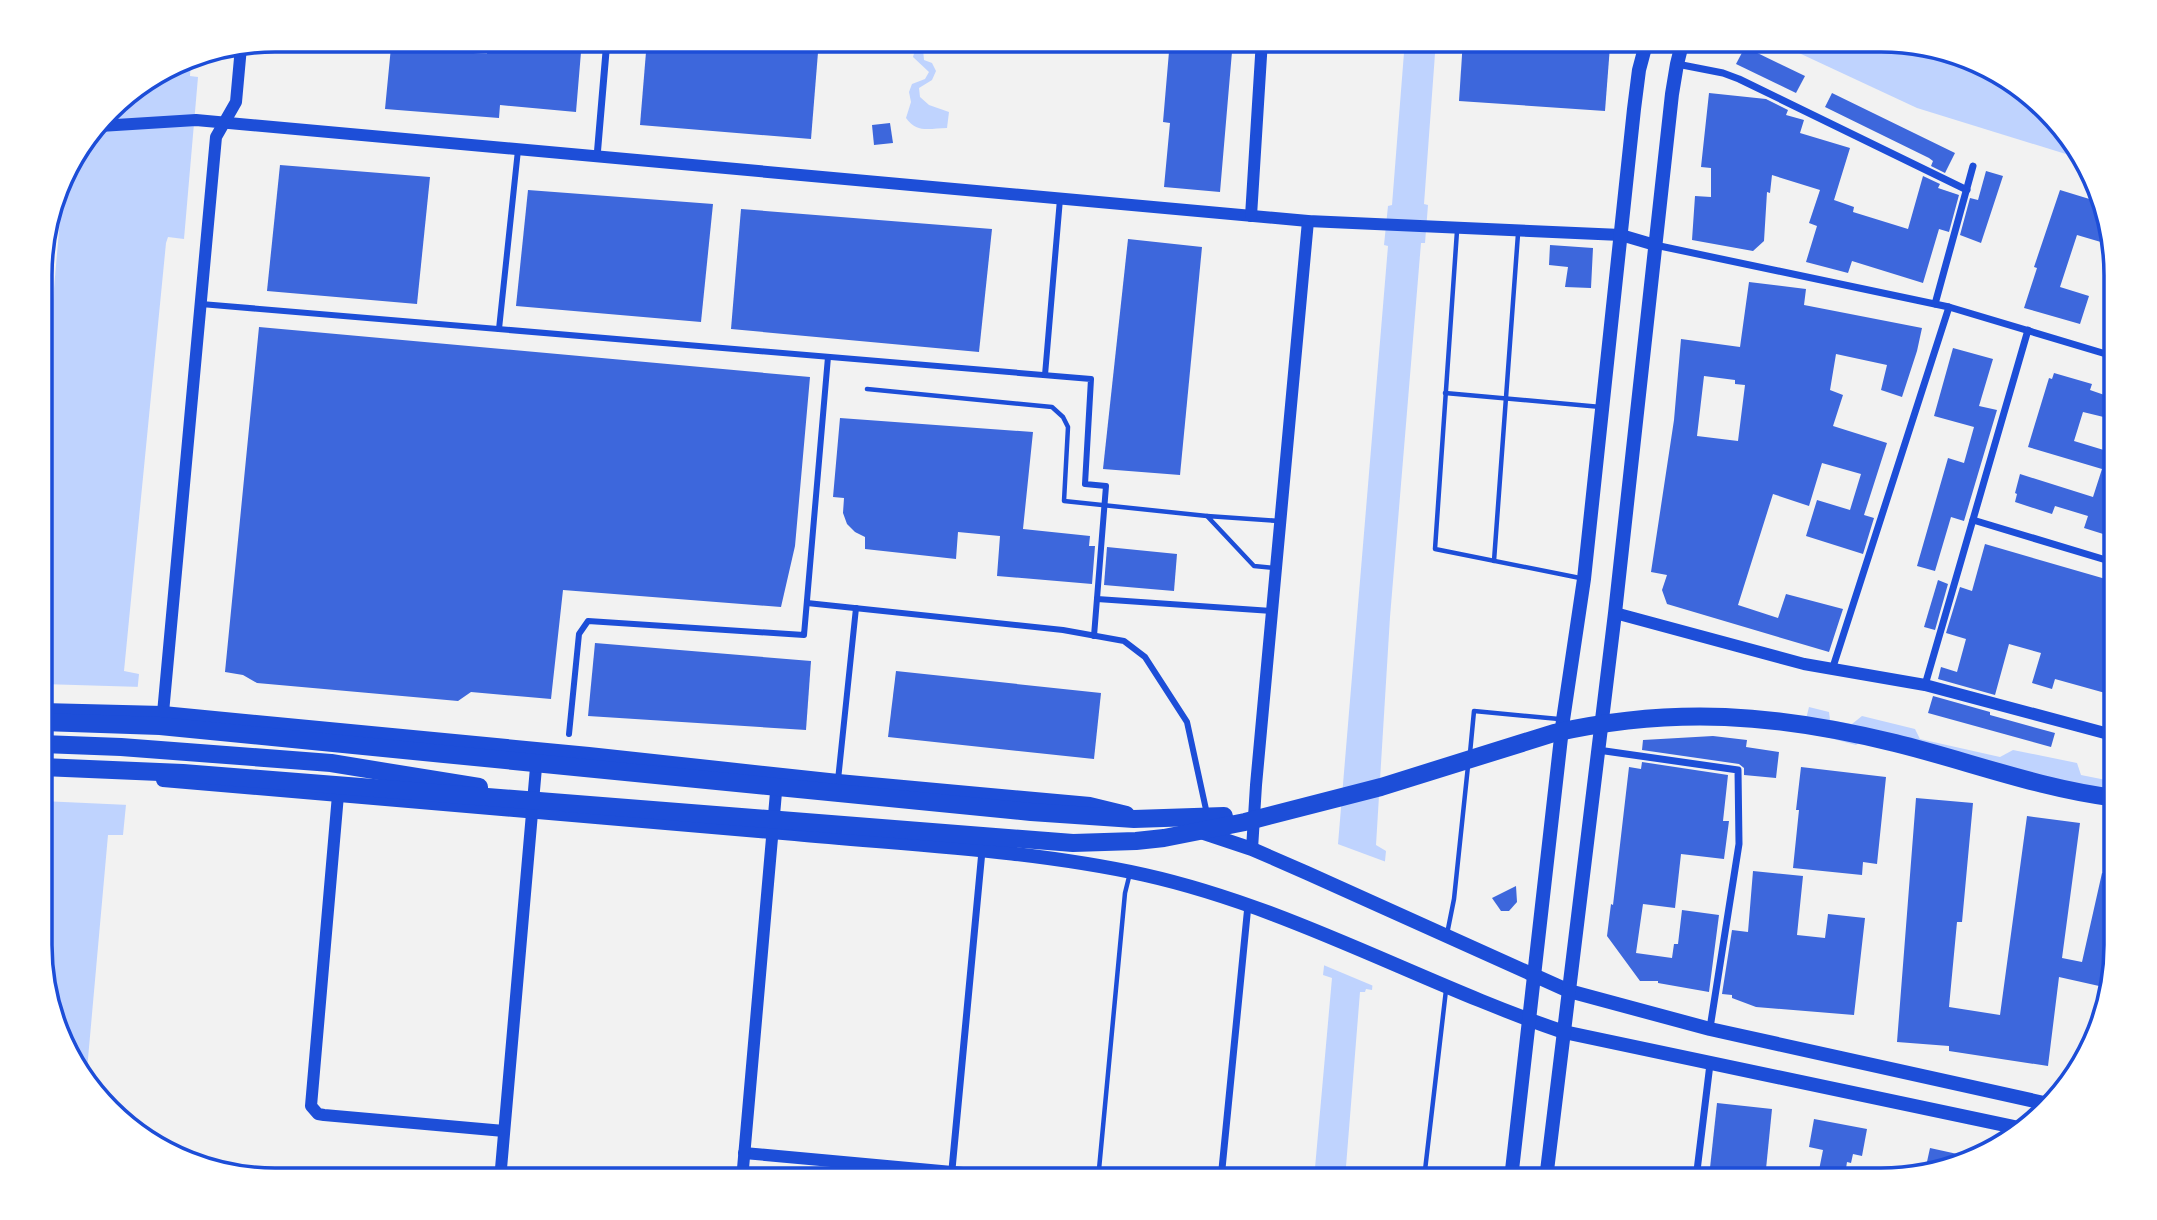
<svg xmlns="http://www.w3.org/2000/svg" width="2157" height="1220" font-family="'Titillium Web',sans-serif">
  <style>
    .water { fill: #bfd3fe }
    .pier { fill: #f2f2f2 }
    .building { fill: #3d67dc; fill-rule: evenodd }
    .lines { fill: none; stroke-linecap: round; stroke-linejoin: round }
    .service { stroke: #1d4ed8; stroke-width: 4.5 }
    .pedestrian { stroke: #1d4ed8; stroke-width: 6 }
    .minor { stroke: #1d4ed8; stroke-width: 7 }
    .tertiary { stroke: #1d4ed8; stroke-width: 12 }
    .primary { stroke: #1d4ed8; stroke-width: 14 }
    .motorway { stroke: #1d4ed8; stroke-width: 18 }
    .rim { fill: none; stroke: #1d4ed8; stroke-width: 3.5 }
  </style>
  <rect width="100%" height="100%" fill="#f2f2f2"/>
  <g class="water">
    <path d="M918,40H944L930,43L923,49L924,60L932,63L936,71L932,80L919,88L920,97L929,105L949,112L947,128C931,128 917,134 906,118L911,102L909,92L912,84L925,79L929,72L913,57Z"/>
    <polygon points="1405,40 1436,40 1424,204 1428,205 1425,243 1421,243 1390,617 1376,845 1386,851 1372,990 1366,989 1365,992 1360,992 1345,1179 1314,1179 1332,978 1323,975 1338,844 1388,246 1384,245 1388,206 1392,205"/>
    <polygon points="1771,40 1882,40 1999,72 2077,145 2082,159 1917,108"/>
    <polygon points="191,57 190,76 198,77 184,239 168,237 166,243 124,671 139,674 123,835 108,835 86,1081 80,1075 42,975 42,427 64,173 120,99"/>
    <polygon points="1809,707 1829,712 1830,720 1852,724 1862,716 1915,729 1920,739 2000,757 2013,750 2077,763 2081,775 2116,782 2116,802 2067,790 2062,780 1866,737 1856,745 1803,731"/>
  </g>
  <g class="pier">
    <polygon points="42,684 142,687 129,805 42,801"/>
    <polygon points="1335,843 1389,863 1376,987 1321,964"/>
  </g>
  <g class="building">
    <polygon points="488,40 582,40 576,112 500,105 499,118 385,109 391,47 487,54"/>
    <polygon points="647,40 819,40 811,139 640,125"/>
    <polygon points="1170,40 1233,40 1220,192 1164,187 1170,123 1163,122"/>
    <polygon points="1463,40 1525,40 1610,46 1605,111 1459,101"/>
    <polygon points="1745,47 1805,76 1796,93 1736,64"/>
    <polygon points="1709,93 1766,99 1788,110 1786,115 1804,120 1800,133 1850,148 1834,200 1854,207 1853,212 1908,229 1923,176 1940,184 1938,188 1959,195 1949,232 1939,229 1923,283 1852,261 1848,273 1806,262 1817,226 1809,223 1820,190 1772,175 1770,193 1767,192 1764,241 1753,251 1692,240 1695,196 1711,197 1711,168 1701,167"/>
    <polygon points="1832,93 1955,153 1945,173 1931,166 1933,161 1929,158 1825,107"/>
    <polygon points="890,123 893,143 874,145 872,125"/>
    <polygon points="280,165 430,177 417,304 267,291"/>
    <polygon points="1986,171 2003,176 1981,243 1960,235 1970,198 1978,200"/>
    <polygon points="528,190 713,204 701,322 516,306"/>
    <polygon points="2060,190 2096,201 2111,245 2077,235 2060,287 2089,296 2080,324 2024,308 2037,268 2034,267"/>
    <polygon points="741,209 992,229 979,352 731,329"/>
    <polygon points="1128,239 1202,247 1180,475 1103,469"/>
    <polygon points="1550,245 1593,248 1591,288 1565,287 1568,267 1549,265"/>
    <path d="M1749,282L1806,289L1804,305L1922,328L1917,351L1902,397L1881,390L1887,365L1836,354L1830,390L1843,395L1833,426L1887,443L1864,515L1874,518L1863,554L1806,536L1817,500L1850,510L1861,474L1822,463L1809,506L1773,494L1738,605L1778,618L1786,594L1843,609L1829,652L1667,604L1662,590L1667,575L1651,572L1674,420L1681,339L1740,347ZM1704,376L1735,380V384L1745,385L1738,441L1697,436Z"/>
    <polygon points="259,327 810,377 795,546 781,607 563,590 551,699 471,692 458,701 257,683 243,675 225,672"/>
    <polygon points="1953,348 1993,359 1979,406 1997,410 1964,521 1951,517 1935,571 1917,566 1948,458 1964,463 1974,427 1934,416"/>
    <polygon points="2054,373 2092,384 2090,390 2116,399 2116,420 2083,412 2074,441 2107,451 2112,434 2116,435 2116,538 2084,528 2088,516 2055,506 2052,514 2015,502 2017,494 2015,493 2020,474 2093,497 2102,469 2028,447 2049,378 2052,379"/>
    <polygon points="840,418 1033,432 1023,529 1090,536 1089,546 1095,546 1092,584 997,576 1000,536 958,532 956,559 865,549 865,537 855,532 847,524 843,513 844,498 833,497"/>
    <polygon points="1985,544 2116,582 2116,696 2055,679 2052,689 2032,683 2041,653 2009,644 1995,695 1938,679 1941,667 1957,672 1966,639 1946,633 1960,587 1972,591"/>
    <polygon points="1107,547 1177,554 1174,591 1104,585"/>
    <polygon points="1938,580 1948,584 1935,630 1924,627"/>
    <polygon points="595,643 811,661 806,730 588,716"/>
    <polygon points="896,671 1101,693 1094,759 888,737"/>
    <polygon points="1933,696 1990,712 1990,715 2055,733 2051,747 1928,713"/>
    <polygon points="1713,736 1747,740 1746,747 1779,752 1776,778 1744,775 1744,768 1739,764 1642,750 1643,740"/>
    <polygon points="1642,762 1728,775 1723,821 1729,821 1724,859 1681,854 1675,908 1643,904 1636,953 1672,958 1674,944 1678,944 1682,910 1719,915 1709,992 1658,983 1658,981 1640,981 1607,936 1611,904 1613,905 1629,767 1641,769"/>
    <polygon points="1801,767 1886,777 1877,864 1863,862 1862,875 1793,868 1799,810 1796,810"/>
    <polygon points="1916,798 1973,803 1962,922 1957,922 1949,1007 2000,1015 2027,816 2080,823 2062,958 2082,962 2102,873 2116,876 2116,959 2108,988 2059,977 2048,1066 1949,1051 1949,1046 1897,1042"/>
    <polygon points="1753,871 1803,876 1797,935 1825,938 1828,914 1865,918 1854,1015 1756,1007 1732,998 1732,995 1722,994 1732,930 1748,932"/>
    <polygon points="1516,886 1517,902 1509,911 1501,911 1492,898"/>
    <polygon points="1717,1103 1772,1109 1765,1179 1709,1177"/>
    <polygon points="1814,1119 1867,1129 1862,1156 1853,1154 1851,1163 1847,1162 1845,1175 1819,1170 1823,1150 1809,1147"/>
    <polygon points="1930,1148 1971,1157 1925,1171"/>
  </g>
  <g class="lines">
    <g class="service">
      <polyline points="1457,231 1435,549 1580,578"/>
      <polyline points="867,389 1052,407 1063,417 1068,427 1064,501 1207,516"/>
      <polyline points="1445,393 1601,407"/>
      <polyline points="1494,561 1518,234"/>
      <polyline points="1275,568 1254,566 1207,516 1279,521"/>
      <polyline points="1470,753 1474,711 1559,719"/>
      <polyline points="1447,934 1454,899 1468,766"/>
      <polyline points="1424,1179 1446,990"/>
      <polyline points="849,1180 850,1163"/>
      <polyline points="1098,1180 1125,893 1130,873"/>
    </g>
    <g class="pedestrian">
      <polyline points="201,304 1091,379 1085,484 1106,486 1094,636"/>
      <polyline points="499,329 518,150"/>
      <polyline points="1045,375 1060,199"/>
      <polyline points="1097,599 1272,611"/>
      <polyline points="807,603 1063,630 1124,641 1145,657 1187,722 1207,814"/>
      <polyline points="569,734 579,634 588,621 804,635 828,357"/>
      <polyline points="838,780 856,608"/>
    </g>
    <g class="minor">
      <polyline points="1677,64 1723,73 1739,79 1967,190"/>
      <polyline points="597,157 607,40"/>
      <polyline points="1655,245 1949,307 2116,357"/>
      <polyline points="1935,304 1973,166"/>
      <polyline points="1973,520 2116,563"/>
      <polyline points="1832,670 1949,307"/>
      <polyline points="1925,685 2028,330"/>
      <polyline points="1598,750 1738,770 1739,844 1710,1028"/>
      <polyline points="1221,1179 1248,905"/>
      <polyline points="1696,1179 1710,1064"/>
      <polyline points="951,1180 982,851"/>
    </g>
    <g class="tertiary">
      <polyline points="100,126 196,120 1308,221 1621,235 1655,245"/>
      <polyline points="1251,216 1262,40"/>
      <polyline points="1615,613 1804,664 1925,685 2116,736"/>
      <polyline points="163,713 216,137 236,102 241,47"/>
      <polyline points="338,795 311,1106 318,1114 324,1115 504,1131"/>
      <polyline points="1252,849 1256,785 1308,221"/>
      <polyline points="744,1153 1041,1180"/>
      <polyline points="500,1180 537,756"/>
      <polyline points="742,1180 777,781"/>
    </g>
    <g class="primary">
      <polyline points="42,710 163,713 589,754 838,781 1090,804 1127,813"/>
      <path d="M163,780C373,798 584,815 795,834C912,845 1031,850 1145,875C1292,908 1422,984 1564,1032L2019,1128"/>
      <polyline points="1198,831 1252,849 1307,873 1569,991 1710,1029 2044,1103"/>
      <polyline points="1511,1179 1563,720 1584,579 1634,109 1639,70 1647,40"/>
      <polyline points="1546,1179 1615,613 1672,94 1677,64 1683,40"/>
    </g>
    <g class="motorway">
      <polyline points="42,722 160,726 1031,812 1134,819 1224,816"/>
      <polyline points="42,744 121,747 331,763 479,787"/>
      <path d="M42,767L183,773L1073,843L1136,841L1164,838L1245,822L1381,787L1554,733C1675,706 1776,714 1895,743C1968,761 2041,789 2116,798"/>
    </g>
  </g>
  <path d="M0 0H2157V1220H0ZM275 52H1881A223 223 0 0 1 2104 275V945A223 223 0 0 1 1881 1168H275A223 223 0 0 1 52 945V275A223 223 0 0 1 275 52Z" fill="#fff" fill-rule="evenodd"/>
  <path class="rim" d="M275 52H1881A223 223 0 0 1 2104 275V945A223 223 0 0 1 1881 1168H275A223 223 0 0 1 52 945V275A223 223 0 0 1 275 52Z"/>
</svg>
